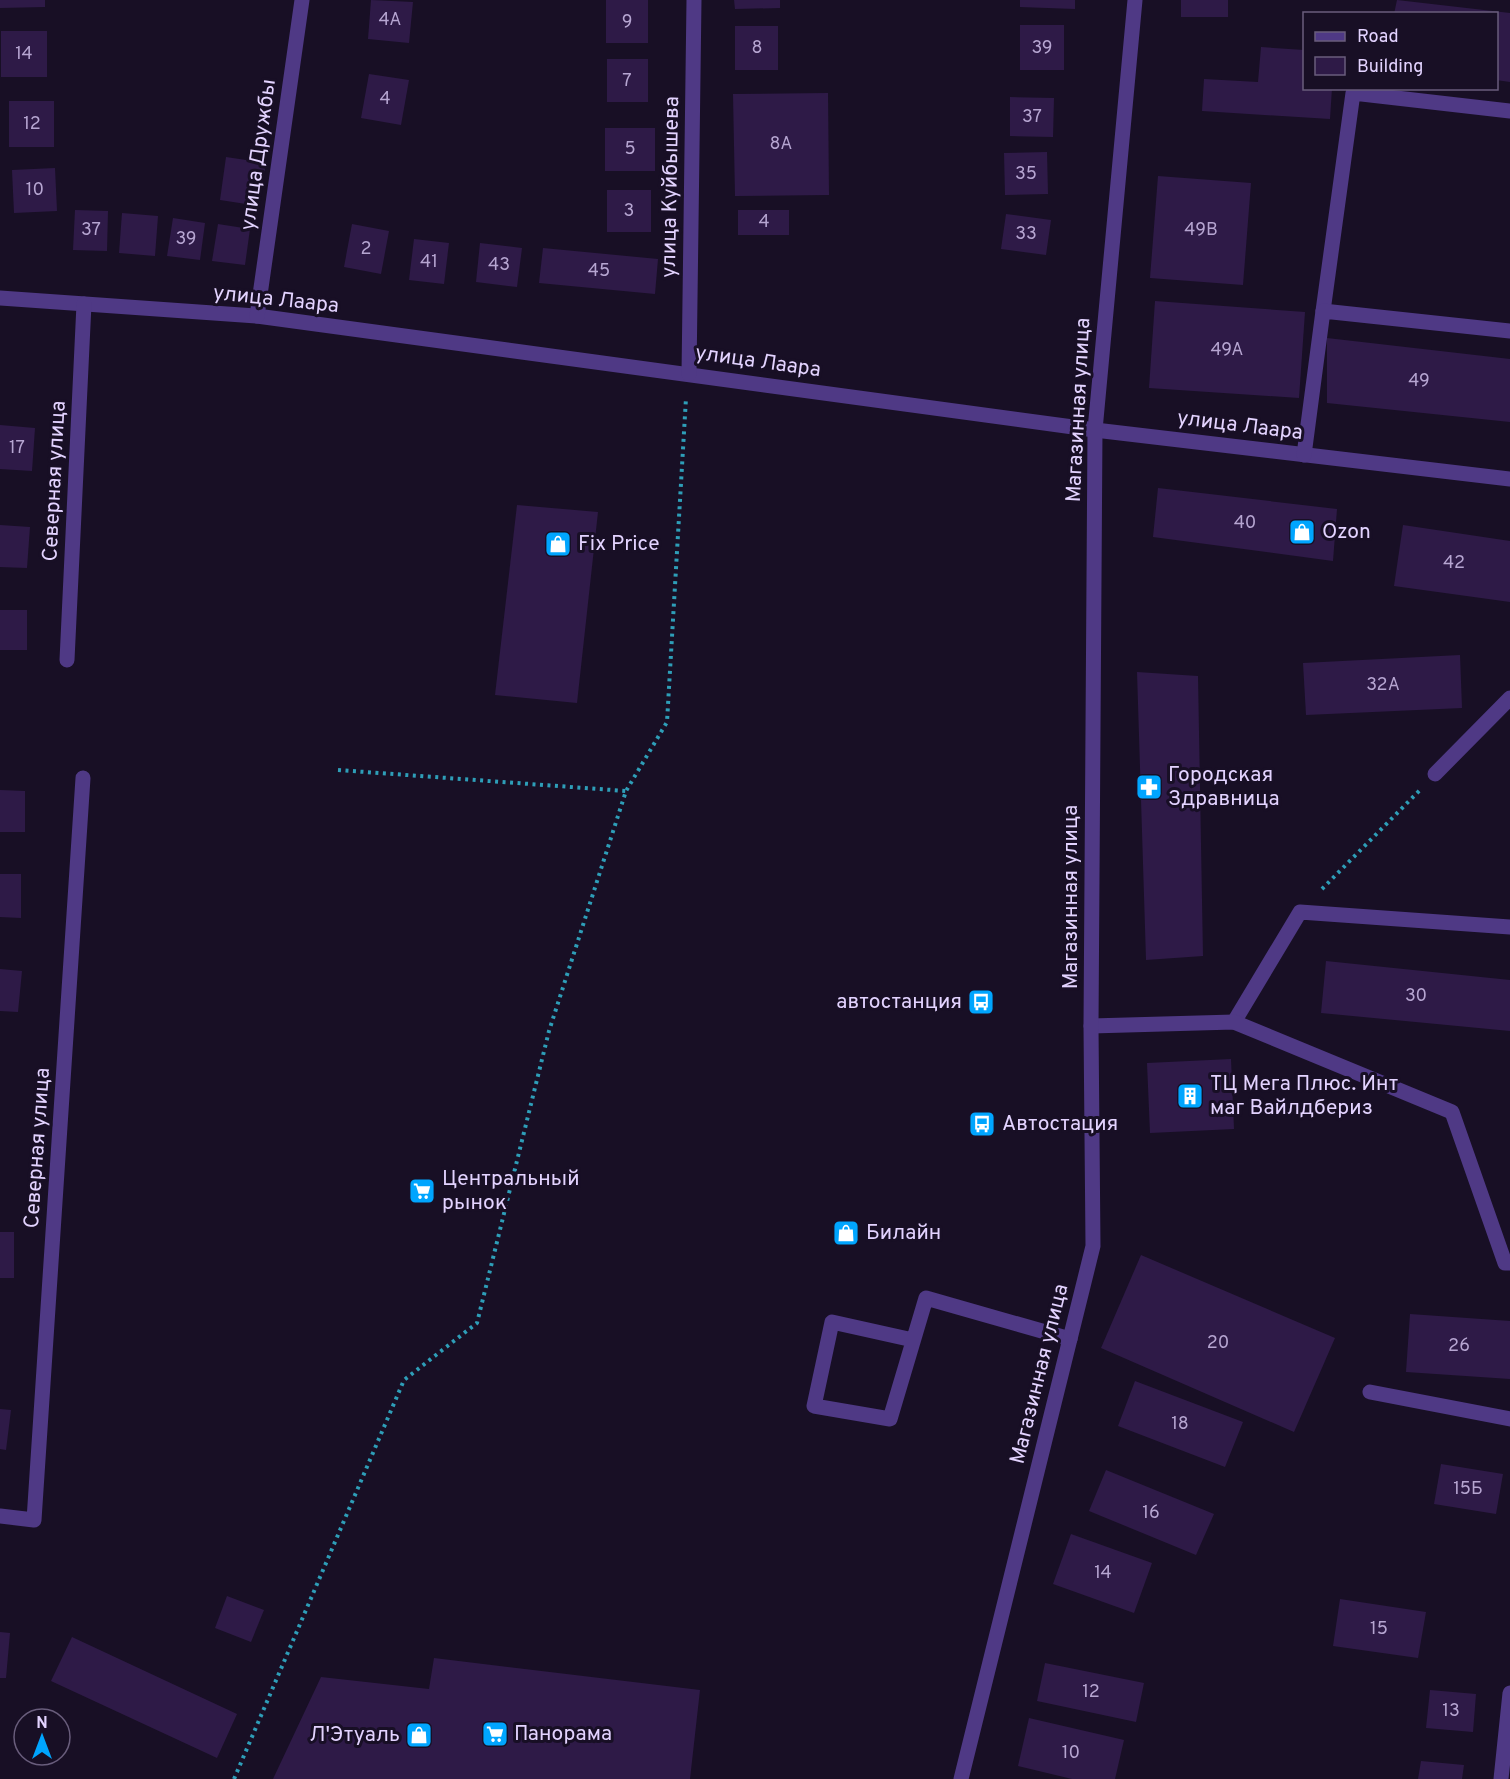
<svg xmlns="http://www.w3.org/2000/svg" width="1510" height="1779" font-family="Overpass,sans-serif">
  <style>
    .building { fill: #2e1a47 }
    .lines { fill: none; stroke-linecap: round; stroke-linejoin: round }
    .path { stroke: #2e9eb8; stroke-width: 4; stroke-dasharray: 3 4.5; stroke-linecap: butt }
    .minor { stroke: #4f3985; stroke-width: 15 }
    .labels { text-anchor: middle; dominant-baseline: central; stroke-width: 6; stroke-linejoin: round; paint-order: stroke }
    .number-label { font-size: 18px; fill: #b6a5d1 }
    .street-label { font-size: 21px; fill: #e3d3ff; stroke: #180f25 }
    .poi-label { font-size: 21px; fill: #e3d3ff; stroke: #180f25; text-anchor: start }
  </style>
  <rect width="100%" height="100%" fill="#180f25"/>
  <g class="building">
    <polygon points="0,0 45,0 45,7 0,8"/>
    <polygon points="371,0 413,2 409,43 368,39"/>
    <rect x="606" y="0" width="42" height="43"/>
    <polygon points="734,0 780,0 780,8 735,9"/>
    <polygon points="1020,0 1075,0 1075,9 1020,7"/>
    <rect x="1181" y="0" width="47" height="17"/>
    <polygon points="1397,0 1510,13 1510,82 1496,80 1496,14 1394,14"/>
    <rect x="1020" y="25" width="44" height="45"/>
    <rect x="735" y="26" width="43" height="44"/>
    <rect x="1" y="31" width="46" height="46"/>
    <polygon points="1261,47 1304,50 1304,88 1332,88 1330,119 1202,111 1204,79 1258,82"/>
    <rect x="607" y="59" width="41" height="43"/>
    <polygon points="369,74 409,80 401,125 361,118"/>
    <polygon points="828,93 829,195 735,196 733,94"/>
    <polygon points="1010,97 1054,98 1053,137 1010,136"/>
    <rect x="9" y="101" width="45" height="46"/>
    <rect x="605" y="128" width="50" height="43"/>
    <polygon points="1047,152 1048,194 1005,195 1004,153"/>
    <polygon points="226,157 266,163 259,206 220,200"/>
    <polygon points="55,168 57,211 14,213 12,170"/>
    <polygon points="1158,176 1251,183 1243,285 1150,278"/>
    <rect x="607" y="190" width="44" height="42"/>
    <polygon points="75,210 108,211 107,251 73,250"/>
    <rect x="738" y="210" width="51" height="25"/>
    <polygon points="122,213 158,216 155,256 119,253"/>
    <polygon points="1006,214 1051,220 1046,255 1001,249"/>
    <polygon points="173,218 205,223 200,260 167,256"/>
    <polygon points="218,224 250,229 245,265 212,261"/>
    <polygon points="352,224 389,231 381,274 344,267"/>
    <polygon points="414,239 449,243 444,284 409,280"/>
    <polygon points="480,243 522,248 517,287 476,282"/>
    <polygon points="543,248 658,259 655,294 539,283"/>
    <polygon points="1155,301 1305,312 1299,398 1149,388"/>
    <polygon points="1327,338 1510,359 1510,422 1327,403"/>
    <polygon points="0,425 35,428 32,471 0,469"/>
    <polygon points="1158,488 1337,509 1333,561 1153,537"/>
    <polygon points="517,505 598,512 577,703 495,695"/>
    <polygon points="0,525 30,527 27,568 0,567"/>
    <polygon points="1403,525 1510,541 1510,602 1394,586"/>
    <rect x="0" y="610" width="27" height="40"/>
    <polygon points="1460,655 1462,708 1306,715 1303,663"/>
    <polygon points="1137,672 1198,676 1203,956 1146,960"/>
    <polygon points="0,790 25,791 25,832 0,832"/>
    <polygon points="0,874 21,874 21,918 0,917"/>
    <polygon points="1326,961 1510,980 1510,1031 1321,1013"/>
    <polygon points="0,969 22,971 18,1012 0,1011"/>
    <polygon points="1231,1059 1234,1129 1150,1133 1147,1063"/>
    <rect x="0" y="1232" width="14" height="46"/>
    <polygon points="1141,1255 1335,1338 1294,1432 1101,1348"/>
    <polygon points="1410,1314 1510,1321 1510,1379 1406,1372"/>
    <polygon points="1135,1381 1243,1422 1225,1467 1118,1426"/>
    <polygon points="0,1409 11,1410 6,1450 0,1449"/>
    <polygon points="1441,1464 1503,1474 1496,1514 1434,1504"/>
    <polygon points="1106,1470 1214,1514 1196,1555 1089,1511"/>
    <polygon points="1071,1534 1152,1563 1134,1613 1053,1584"/>
    <polygon points="227,1596 264,1610 251,1642 215,1628"/>
    <polygon points="1340,1599 1426,1612 1418,1658 1333,1646"/>
    <polygon points="0,1632 10,1633 6,1678 0,1678"/>
    <polygon points="72,1637 237,1714 217,1758 51,1681"/>
    <polygon points="434,1658 700,1690 690,1779 273,1779 321,1677 429,1689"/>
    <polygon points="1045,1663 1144,1683 1136,1722 1037,1701"/>
    <polygon points="1430,1690 1476,1694 1473,1732 1426,1728"/>
    <polygon points="1029,1718 1124,1740 1115,1779 1072,1779 1018,1766"/>
    <polygon points="1421,1761 1464,1765 1462,1779 1418,1779"/>
  </g>
  <g class="lines">
    <g class="path">
      <polyline points="338,770 626,791"/>
      <polyline points="1322,889 1420,790"/>
      <polyline points="234,1779 404,1380 477,1323 549,1031 626,791 667,722 686,398"/>
    </g>
    <g class="minor">
      <polyline points="0,298 257,316 1095,430 1510,479"/>
      <polyline points="1323,311 1353,93 1510,111"/>
      <polyline points="257,316 302,0"/>
      <polyline points="689,374 694,0"/>
      <polyline points="1304,455 1323,311 1510,331"/>
      <polyline points="67,660 84,304"/>
      <polyline points="1435,774 1510,698"/>
      <polyline points="1234,1022 1300,912 1510,927"/>
      <polyline points="1091,1026 1234,1022 1452,1112 1505,1263 1510,1263"/>
      <polyline points="913,1340 832,1322 814,1406 890,1419 926,1298 1070,1339"/>
      <polyline points="1370,1392 1510,1419"/>
      <polyline points="0,1516 34,1520 83,778"/>
      <polyline points="961,1779 1093,1246 1091,1026 1095,430 1135,0"/>
      <polyline points="1501,1779 1510,1693"/>
    </g>
  </g>
  <defs>
    <symbol id="shop-square" viewBox="-11 -11 22 22"><rect x="-9" y="-9" width="18" height="18" rx="4" fill="#00a5fe" stroke="#180f25"/><path d="M-5-2.5h2.3a2.7 3.5 0 0 1 5.4 0H5L5.5 6h-11ZM-1.5-2.5h3a1.5 2.3 0 0 0-3 0Z" fill="#fff"/></symbol>
    <symbol id="pharmacy-square" viewBox="-11 -11 22 22"><rect x="-9" y="-9" width="18" height="18" rx="4" fill="#00a5fe" stroke="#180f25"/><path d="M-2-6h4v4h4v4h-4v4h-4v-4h-4v-4h4Z" fill="#fff"/></symbol>
    <symbol id="bus-square" viewBox="-11 -11 22 22"><rect x="-9" y="-9" width="18" height="18" rx="4" fill="#00a5fe" stroke="#180f25"/><path d="M-5-6H5V4H4V6H2V4H-2V6H-4V4H-5ZM-3.5-4V0h7V-4ZM-3.5 1.2v1.5H-2V1.2ZM2 1.2v1.5H3.5V1.2Z" fill="#fff"/></symbol>
    <symbol id="building-square" viewBox="-11 -11 22 22"><rect x="-9" y="-9" width="18" height="18" rx="4" fill="#00a5fe" stroke="#180f25"/><path d="M-4-6H4V6H1V3H-1V6H-4ZM-2.5-4.3h1.7v1.8h-1.7ZM.8-4.3h1.7v1.8H.8ZM-2.5-1h1.7V.8h-1.7ZM.8-1h1.7V.8H.8Z" fill="#fff"/></symbol>
    <symbol id="supermarket-square" viewBox="-11 -11 22 22"><rect x="-9" y="-9" width="18" height="18" rx="4" fill="#00a5fe" stroke="#180f25"/><path d="M-6-5.5h2.5l.6 2H6L4.5 2H-2.5L-4.4-4H-6ZM-1.5 3.2a1.3 1.3 0 1 0 .1 0ZM3 3.2a1.3 1.3 0 1 0 .1 0Z" fill="#fff"/></symbol>
  </defs>
  <g fill-rule="evenodd">
    <use href="#shop-square" x="1287" y="517" width="30" height="30"/>
    <use href="#shop-square" x="543" y="529" width="30" height="30"/>
    <use href="#pharmacy-square" x="1134" y="772" width="30" height="30"/>
    <use href="#bus-square" x="966" y="987" width="30" height="30"/>
    <use href="#building-square" x="1175" y="1081" width="30" height="30"/>
    <use href="#bus-square" x="967" y="1109" width="30" height="30"/>
    <use href="#supermarket-square" x="407" y="1176" width="30" height="30"/>
    <use href="#shop-square" x="831" y="1218" width="30" height="30"/>
    <use href="#supermarket-square" x="480" y="1719" width="30" height="30"/>
    <use href="#shop-square" x="404" y="1720" width="30" height="30"/>
  </g>
  <g class="labels">
    <g class="number-label">
      <text x="390" y="20">4А</text>
      <text x="627" y="22">9</text>
      <text x="757" y="48">8</text>
      <text x="1042" y="48">39</text>
      <text x="24" y="54">14</text>
      <text x="627" y="81">7</text>
      <text x="385" y="99">4</text>
      <text x="1032" y="117">37</text>
      <text x="32" y="124">12</text>
      <text x="781" y="144">8А</text>
      <text x="630" y="149">5</text>
      <text x="1026" y="174">35</text>
      <text x="35" y="190">10</text>
      <text x="629" y="211">3</text>
      <text x="764" y="222">4</text>
      <text x="91" y="230">37</text>
      <text x="1201" y="230">49В</text>
      <text x="1026" y="234">33</text>
      <text x="186" y="239">39</text>
      <text x="366" y="249">2</text>
      <text x="429" y="262">41</text>
      <text x="499" y="265">43</text>
      <text x="599" y="271">45</text>
      <text x="1227" y="350">49А</text>
      <text x="1419" y="381">49</text>
      <text x="17" y="448">17</text>
      <text x="1245" y="523">40</text>
      <text x="1454" y="563">42</text>
      <text x="1383" y="685">32А</text>
      <text x="1416" y="996">30</text>
      <text x="1218" y="1343">20</text>
      <text x="1459" y="1346">26</text>
      <text x="1180" y="1424">18</text>
      <text x="1468" y="1489">15Б</text>
      <text x="1151" y="1513">16</text>
      <text x="1103" y="1573">14</text>
      <text x="1379" y="1629">15</text>
      <text x="1091" y="1692">12</text>
      <text x="1451" y="1711">13</text>
      <text x="1071" y="1753">10</text>
    </g>
    <g class="street-label">
      <text transform="translate(259 155) rotate(-82)">улица Дружбы</text>
      <text transform="translate(671 187) rotate(-89)">улица Куйбышева</text>
      <text transform="translate(276 300) rotate(6)">улица Лаара</text>
      <text transform="translate(758 362) rotate(8)">улица Лаара</text>
      <text transform="translate(1079 410) rotate(-87)">Магазинная улица</text>
      <text transform="translate(1240 426) rotate(7)">улица Лаара</text>
      <text transform="translate(55 481) rotate(-87)">Северная улица</text>
      <text transform="translate(1071 897) rotate(-90)">Магазинная улица</text>
      <text transform="translate(38 1148) rotate(-86)">Северная улица</text>
      <text transform="translate(1040 1374) rotate(-76)">Магазинная улица</text>
    </g>
    <g class="poi-label">
      <text x="1322" y="532">Ozon</text>
      <text x="578" y="544">Fix Price</text>
      <text x="1168" y="775">Городская<tspan x="1168" dy="24">Здравница</tspan></text>
      <text x="962" y="1002" text-anchor="end">автостанция</text>
      <text x="1210" y="1084">ТЦ Мега Плюс. Инт<tspan x="1210" dy="24">маг Вайлдбериз</tspan></text>
      <text x="1002" y="1124">Автостация</text>
      <text x="442" y="1179">Центральный<tspan x="442" dy="24">рынок</tspan></text>
      <text x="866" y="1233">Билайн</text>
      <text x="514" y="1734">Панорама</text>
      <text x="400" y="1735" text-anchor="end">Л'Этуаль</text>
    </g>
  </g>
  <rect x="1303" y="12" width="195" height="78" fill="#180f25" stroke="#695d7c" stroke-width="1.5"/>
  <rect x="1315" y="32" width="30" height="9" fill="#4f3985" stroke="#695d7c" stroke-width="1.5"/>
  <text x="1357" y="42" font-size="18" fill="#e3d3ff">Road</text>
  <rect x="1315" y="57" width="30" height="18" fill="#2e1a47" stroke="#695d7c" stroke-width="1.5"/>
  <text x="1357" y="72" font-size="18" fill="#e3d3ff">Building</text>
  <g transform="translate(42 1737)"><circle r="28" fill="#180f25" stroke="#695d7c" stroke-width="1.5"/>
  <path d="M0-4.5L10 22L0 15L-10 22Z" fill="#00a5fe"/>
  <text y="-9" font-size="16" font-weight="bold" text-anchor="middle" fill="#e3d3ff">N</text>
  </g>
</svg>
